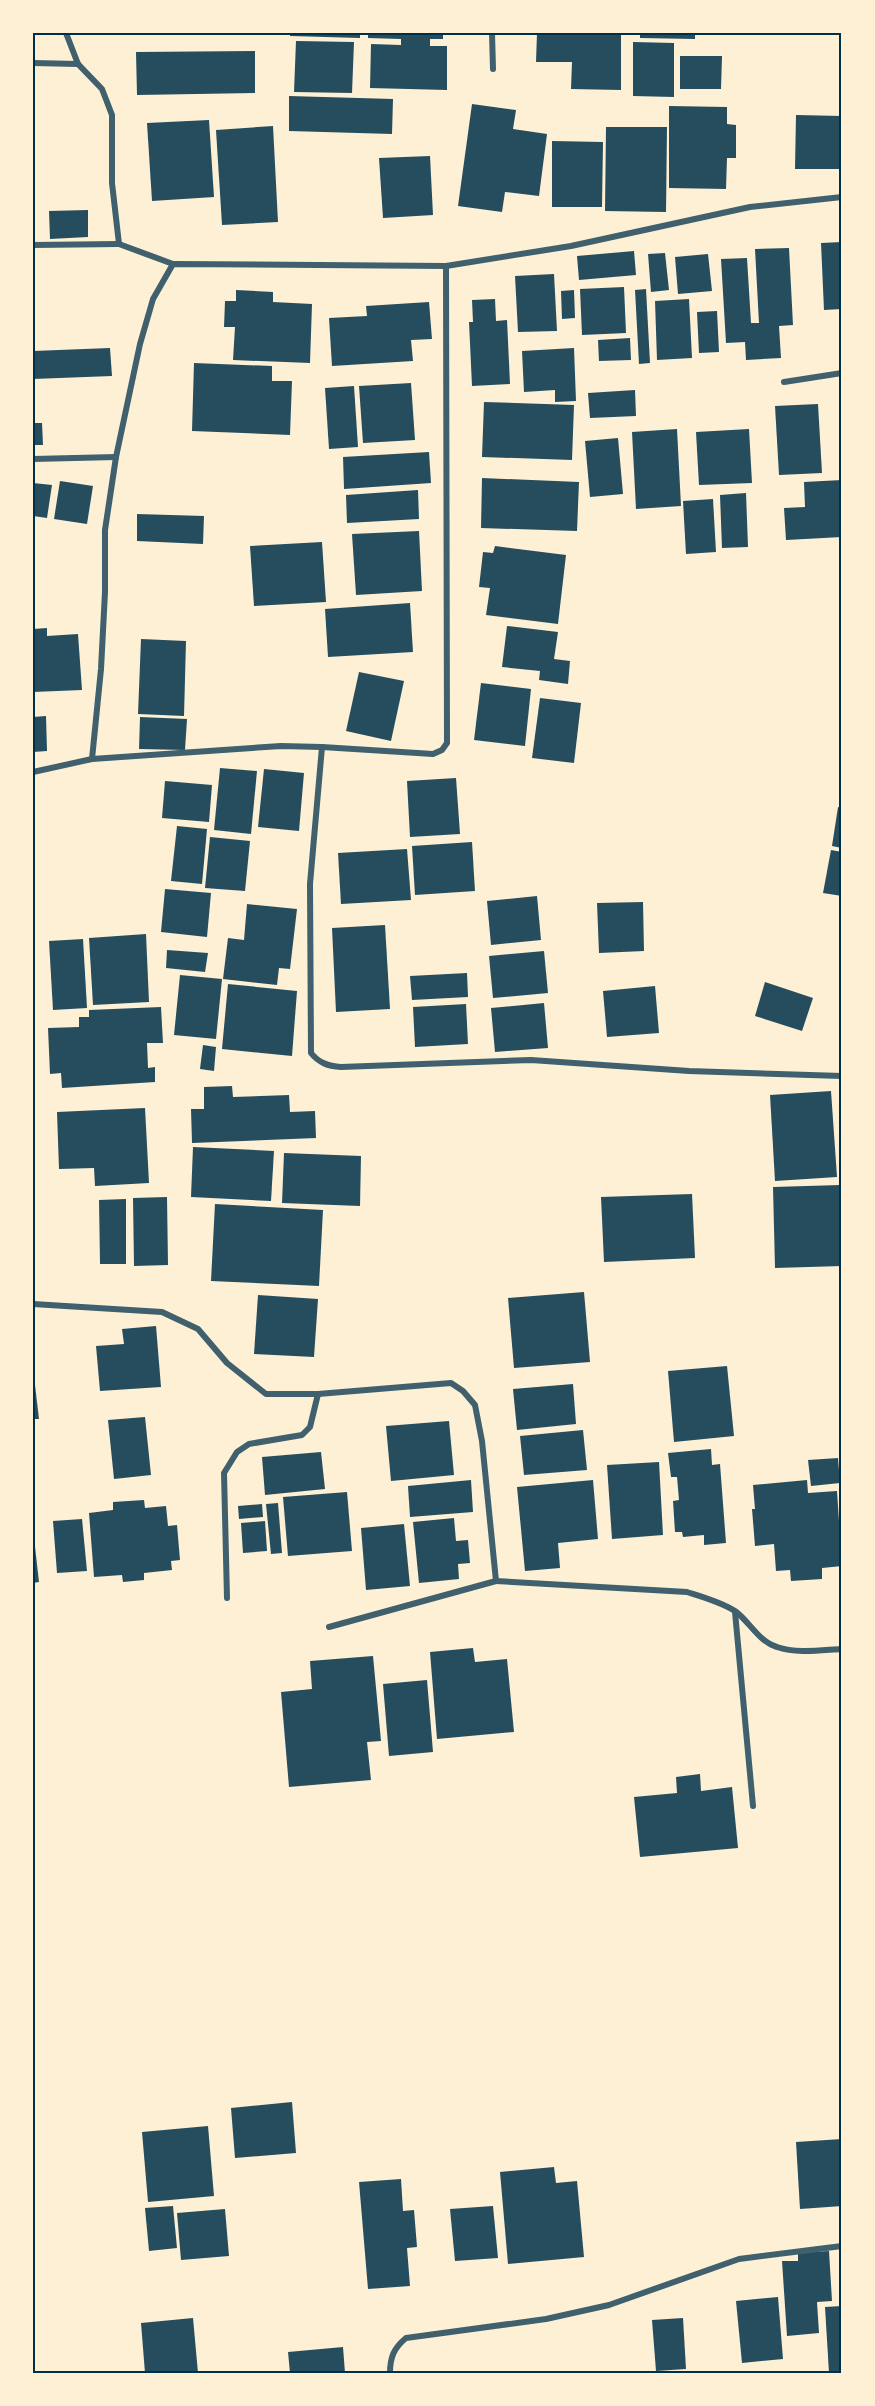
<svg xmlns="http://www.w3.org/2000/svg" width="875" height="2406" font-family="'Nunito Sans',sans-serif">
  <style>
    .building { fill: #264d5e }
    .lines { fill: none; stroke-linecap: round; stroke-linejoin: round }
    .minor { stroke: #3f606c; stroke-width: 6 }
    .neatline { fill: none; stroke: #003049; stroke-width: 2 }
  </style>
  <rect width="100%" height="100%" fill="#fdf0d5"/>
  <g class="building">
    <polygon points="290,33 360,33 360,38 290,36"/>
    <polygon points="368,33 443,33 443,39 430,39 430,46 447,46 447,90 370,88 371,44 401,45 401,39 368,38"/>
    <polygon points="537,33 621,33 621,90 571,89 572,62 536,62"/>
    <polygon points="640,33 695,33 695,39 640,38"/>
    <polygon points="296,41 354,42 352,93 294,92"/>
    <polygon points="633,42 674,43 674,97 633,96"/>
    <polygon points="255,51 255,93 137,95 136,52"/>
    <polygon points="680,56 722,56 721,89 680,89"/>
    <polygon points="289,96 393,99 392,134 289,131"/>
    <polygon points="472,104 516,110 513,129 547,134 539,196 505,192 502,212 458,206"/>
    <polygon points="669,106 727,107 727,124 736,125 736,158 727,158 726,189 669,188"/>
    <polygon points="796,115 842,116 842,169 795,169"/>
    <polygon points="209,120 214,197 152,201 147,123"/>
    <polygon points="273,126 278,222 222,225 216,130"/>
    <polygon points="606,127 667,127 666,212 605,211"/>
    <polygon points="552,141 603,142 602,207 552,207"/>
    <polygon points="430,156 433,215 383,218 379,158"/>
    <polygon points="88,210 88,237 50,239 49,211"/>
    <polygon points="842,242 842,309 824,310 821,243"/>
    <polygon points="789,248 793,325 779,326 781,358 746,360 745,342 726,343 721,259 747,258 751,323 759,323 755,249"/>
    <polygon points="634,251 636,275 579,280 577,256"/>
    <polygon points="665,253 669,290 651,292 648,254"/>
    <polygon points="708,254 712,291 678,294 675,257"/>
    <polygon points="554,274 557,331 518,332 515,276"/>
    <polygon points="624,287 626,333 582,335 580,289"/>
    <polygon points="646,289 650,363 639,364 635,290"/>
    <polygon points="236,290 273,292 273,302 312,304 310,363 233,360 235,327 224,327 225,301 236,301"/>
    <polygon points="574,290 575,318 562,319 561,291"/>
    <polygon points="495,299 496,321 507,320 510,384 472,386 469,322 473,322 472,300"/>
    <polygon points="689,299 692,358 657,360 655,301"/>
    <polygon points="429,302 432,339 411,340 413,361 332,366 329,318 367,316 366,306"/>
    <polygon points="717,311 719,352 699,353 697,312"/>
    <polygon points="630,338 631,360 599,361 598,340"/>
    <polygon points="110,348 112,376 33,379 33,351"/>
    <polygon points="574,348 576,401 555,402 555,390 524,392 522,351"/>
    <polygon points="194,363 272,366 272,381 292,381 290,435 192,431"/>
    <polygon points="411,383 415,440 363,443 359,386"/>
    <polygon points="354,386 358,447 329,449 325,388"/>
    <polygon points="635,390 636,416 590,418 588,393"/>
    <polygon points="484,402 574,405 572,460 482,457"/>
    <polygon points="818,404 822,473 779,475 775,406"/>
    <polygon points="33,423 42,423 43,445 33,445"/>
    <polygon points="677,429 681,506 636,509 632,432"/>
    <polygon points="749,429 752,483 699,485 696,432"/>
    <polygon points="618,438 623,494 590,497 585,441"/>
    <polygon points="429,452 431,483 344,489 343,457"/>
    <polygon points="482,478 579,482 577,531 481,528"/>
    <polygon points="842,480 842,537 786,540 784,508 805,507 804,482"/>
    <polygon points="60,481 93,486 87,524 54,519"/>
    <polygon points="33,483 52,485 47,518 33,516"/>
    <polygon points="418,490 419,519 347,523 346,495"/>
    <polygon points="746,493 748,547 722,548 720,495"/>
    <polygon points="713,499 716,552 686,554 683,501"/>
    <polygon points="137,514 204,516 203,544 137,541"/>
    <polygon points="419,531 422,591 356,595 352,534"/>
    <polygon points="322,542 326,602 254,606 250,546"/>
    <polygon points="495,546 566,555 558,624 486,615 490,588 479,587 483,552 493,553"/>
    <polygon points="410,603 413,652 328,657 325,609"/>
    <polygon points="507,626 558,632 554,659 570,661 568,684 539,680 540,671 502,667"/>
    <polygon points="47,628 47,636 78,634 82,690 33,692 33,629"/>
    <polygon points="141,639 186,641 184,716 138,714"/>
    <polygon points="359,672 404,681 391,741 346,731"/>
    <polygon points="481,683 531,689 525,746 474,740"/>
    <polygon points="540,698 581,703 574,763 532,758"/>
    <polygon points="46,716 47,751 33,752 33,717"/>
    <polygon points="140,717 187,719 185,750 139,749"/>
    <polygon points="220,768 257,771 251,834 214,830"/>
    <polygon points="264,769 304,773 299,831 258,827"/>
    <polygon points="456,778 460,834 410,837 407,781"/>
    <polygon points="165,781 212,785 209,822 162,818"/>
    <polygon points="838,807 842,808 842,848 832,846"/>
    <polygon points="177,826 207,829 202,884 171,881"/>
    <polygon points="210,837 250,841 245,891 205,888"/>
    <polygon points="472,842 475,891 415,895 412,846"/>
    <polygon points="407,849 411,900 341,904 338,853"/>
    <polygon points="831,850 842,852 842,896 823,893"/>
    <polygon points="165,889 211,893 207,937 161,932"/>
    <polygon points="537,896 541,940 491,945 487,901"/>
    <polygon points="643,902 644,951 599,953 597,903"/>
    <polygon points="247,904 297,909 290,969 279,968 277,985 223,979 228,938 244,940"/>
    <polygon points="385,925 390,1009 336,1012 332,928"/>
    <polygon points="146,934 149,1002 93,1005 89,938"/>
    <polygon points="83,939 87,1008 53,1010 49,941"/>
    <polygon points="167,950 208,953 205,972 166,968"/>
    <polygon points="544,951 548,993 493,998 489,956"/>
    <polygon points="467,973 468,997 412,1000 410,976"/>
    <polygon points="180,975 222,979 216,1039 174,1035"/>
    <polygon points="765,982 813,998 802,1031 755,1016"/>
    <polygon points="228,984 297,991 292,1056 222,1049"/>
    <polygon points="655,986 659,1033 607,1037 603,991"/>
    <polygon points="544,1003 548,1048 495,1052 491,1008"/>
    <polygon points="466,1004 468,1044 415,1047 413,1007"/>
    <polygon points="161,1007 163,1043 147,1043 148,1068 155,1067 155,1082 62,1088 61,1073 50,1074 48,1028 79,1027 79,1017 89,1017 89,1010"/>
    <polygon points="203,1045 216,1047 214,1071 200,1069"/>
    <polygon points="232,1086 233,1097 289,1095 290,1112 315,1111 316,1138 192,1143 191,1109 204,1109 204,1087"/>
    <polygon points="831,1091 837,1177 775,1181 770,1095"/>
    <polygon points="145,1108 149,1183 95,1186 94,1168 59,1169 57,1112"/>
    <polygon points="193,1147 274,1151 271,1201 191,1197"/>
    <polygon points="284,1153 361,1156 360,1206 282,1203"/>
    <polygon points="840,1185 842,1266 775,1268 773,1187"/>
    <polygon points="692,1194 695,1258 604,1262 601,1197"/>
    <polygon points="167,1197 168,1265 134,1266 133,1198"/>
    <polygon points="126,1199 126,1264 100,1264 99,1200"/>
    <polygon points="215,1204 323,1210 319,1286 211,1281"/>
    <polygon points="584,1292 590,1362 514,1368 508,1298"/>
    <polygon points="258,1295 318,1299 314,1357 254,1354"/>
    <polygon points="156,1326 161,1387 100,1391 96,1346 124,1344 122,1329"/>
    <polygon points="727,1366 734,1436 674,1442 668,1371"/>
    <polygon points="33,1368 39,1419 33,1419"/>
    <polygon points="573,1384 576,1424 517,1430 513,1389"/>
    <polygon points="145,1417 151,1475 114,1479 108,1420"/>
    <polygon points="449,1421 454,1475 391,1481 386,1426"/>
    <polygon points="583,1430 587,1470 524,1475 520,1436"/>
    <polygon points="711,1449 712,1465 720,1464 726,1543 704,1545 704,1535 683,1537 682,1532 675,1532 673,1501 679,1500 677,1477 671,1477 668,1453"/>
    <polygon points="321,1452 325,1489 265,1495 262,1457"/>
    <polygon points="838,1458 840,1483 811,1486 808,1460"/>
    <polygon points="659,1462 663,1535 612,1539 607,1465"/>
    <polygon points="471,1480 473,1512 410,1517 408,1486"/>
    <polygon points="593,1480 598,1539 558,1543 560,1568 525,1571 517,1487"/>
    <polygon points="807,1480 808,1493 837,1491 842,1566 822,1568 822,1579 791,1581 790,1570 776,1571 774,1544 755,1546 752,1509 755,1509 753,1485"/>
    <polygon points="347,1492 352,1551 288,1556 283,1497"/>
    <polygon points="144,1500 145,1508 166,1506 168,1526 177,1525 180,1560 171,1561 172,1570 144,1573 144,1580 123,1582 122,1575 94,1577 89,1513 113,1510 113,1502"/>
    <polygon points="278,1503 282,1553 271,1554 266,1504"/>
    <polygon points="262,1504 263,1517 239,1519 238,1506"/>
    <polygon points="454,1518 456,1541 468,1540 470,1563 458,1564 459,1579 419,1583 413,1522"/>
    <polygon points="82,1519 87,1571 57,1573 53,1521"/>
    <polygon points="265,1521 267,1551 243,1553 241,1523"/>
    <polygon points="404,1524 410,1586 366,1590 361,1528"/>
    <polygon points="33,1529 39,1582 33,1583"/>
    <polygon points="473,1648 475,1662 507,1659 514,1732 437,1739 430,1652"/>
    <polygon points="373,1656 381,1741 367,1742 371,1780 289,1787 281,1692 312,1689 310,1661"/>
    <polygon points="427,1680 433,1752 389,1756 383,1684"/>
    <polygon points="700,1774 701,1791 732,1787 738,1848 640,1857 634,1797 677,1793 676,1777"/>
    <polygon points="292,2102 296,2153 235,2158 231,2108"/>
    <polygon points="208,2126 214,2196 148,2202 142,2132"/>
    <polygon points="842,2139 842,2206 800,2209 796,2142"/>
    <polygon points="554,2167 556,2183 577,2181 584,2257 508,2264 500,2172"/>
    <polygon points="401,2179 403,2211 414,2210 417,2247 407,2248 410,2286 368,2289 359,2182"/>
    <polygon points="173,2206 177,2248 149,2251 145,2208"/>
    <polygon points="493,2206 498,2258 455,2261 450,2209"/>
    <polygon points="225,2209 229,2256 181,2260 177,2213"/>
    <polygon points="829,2251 832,2301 817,2302 819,2333 787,2336 782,2261 798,2261 798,2253"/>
    <polygon points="778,2297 783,2359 742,2363 736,2301"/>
    <polygon points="842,2306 842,2372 829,2373 825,2307"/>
    <polygon points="193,2318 198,2373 145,2373 141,2323"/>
    <polygon points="683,2318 686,2369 656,2371 652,2320"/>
    <polygon points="343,2347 345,2373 290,2373 288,2352"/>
  </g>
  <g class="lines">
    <g class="minor">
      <polyline points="66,33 78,64 102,89 112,115 112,183 119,244 173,264"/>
      <polyline points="492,33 493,69"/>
      <polyline points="33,63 78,64"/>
      <polyline points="33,245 119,244"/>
      <polyline points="784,382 842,373"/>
      <polyline points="33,459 116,457"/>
      <polyline points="322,747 433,754 442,750 447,743 446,266"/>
      <path d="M92,759L281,746L322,747L310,884L311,1053C319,1063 328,1066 341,1067L531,1060L689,1071L842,1076"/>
      <polyline points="33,772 92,759 101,669 105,592 105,530 116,457 140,344 153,299 173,264 446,266 571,246 750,207 842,197"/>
      <path d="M33,1304L162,1312L198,1329L227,1363L266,1394H318L451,1383L463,1391L475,1405L482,1441L496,1581L687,1592C703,1597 721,1602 735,1611C750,1622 759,1642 777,1647C797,1654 822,1650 842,1649"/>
      <polyline points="227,1598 224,1473 237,1452 249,1444 302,1435 310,1427 318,1394"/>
      <polyline points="735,1612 753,1806"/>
      <polyline points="329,1627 496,1581"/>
      <path d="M390,2373C390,2357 394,2348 406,2338L546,2319L609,2305L739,2259L842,2246"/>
    </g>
  </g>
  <rect width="875" height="2406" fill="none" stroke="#fdf0d5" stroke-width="69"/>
  <rect x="34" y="34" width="806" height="2338" class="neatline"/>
</svg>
